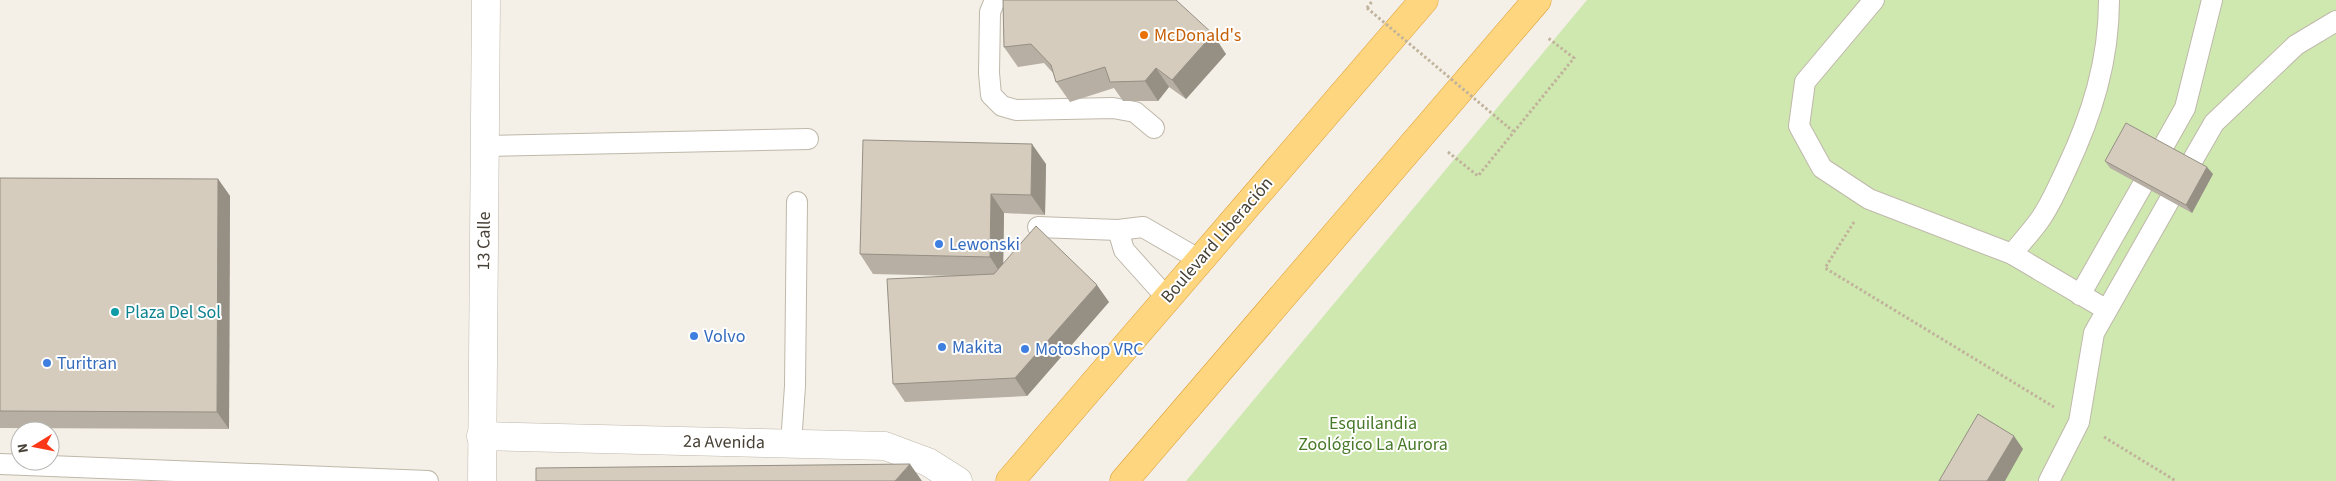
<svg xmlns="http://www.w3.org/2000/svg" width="2336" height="481" font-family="'Source Sans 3',sans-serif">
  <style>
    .green { fill: #cfe8b0 }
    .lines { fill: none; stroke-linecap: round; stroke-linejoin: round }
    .service-casing { stroke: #bfb8aa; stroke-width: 22 }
    .minor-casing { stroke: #bfb8aa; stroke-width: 29 }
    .tertiary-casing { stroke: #bfb8aa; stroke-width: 29 }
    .trunk-casing { stroke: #de9f37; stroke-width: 29 }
    .path { stroke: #c1b39b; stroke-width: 3; stroke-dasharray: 2.5 2.5; stroke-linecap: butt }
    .service { stroke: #fff; stroke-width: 20 }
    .minor { stroke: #fff; stroke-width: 28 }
    .tertiary { stroke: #fff; stroke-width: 28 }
    .trunk { stroke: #fed67f; stroke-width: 28 }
    .path-bridge { stroke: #c1b39b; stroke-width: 3; stroke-dasharray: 2.5 2.5; stroke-linecap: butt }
    .wall { fill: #b7afa3 }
    .shaded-wall { fill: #958f84 }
    .building { fill: #d5ccbd; stroke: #958f84 }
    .food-dot { fill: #e8710a; stroke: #fff; stroke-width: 2 }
    .shop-dot { fill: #3f7fe0; stroke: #fff; stroke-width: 2 }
    .culture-dot { fill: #0f9aa8; stroke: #fff; stroke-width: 2 }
    .labels { text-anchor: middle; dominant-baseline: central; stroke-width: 4; stroke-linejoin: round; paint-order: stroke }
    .food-label { font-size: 18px; fill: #c56008; stroke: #fff; text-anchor: start }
    .street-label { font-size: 18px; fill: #474036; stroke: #fff }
    .shop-label { font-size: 18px; fill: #366cbe; stroke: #fff; text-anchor: start }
    .culture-label { font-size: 18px; fill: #0d838f; stroke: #fff; text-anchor: start }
    .park-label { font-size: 18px; fill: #487929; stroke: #fff }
  </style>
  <rect width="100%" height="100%" fill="#f4f0e8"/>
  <polygon class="green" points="1587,0 2336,0 2336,481 1186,481"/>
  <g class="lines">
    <defs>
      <g id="service">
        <polyline points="995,0 990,12 989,73 991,95 1002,106 1016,110 1113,108 1135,112 1154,128"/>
        <polyline points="1874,0 1805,82 1799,126 1822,168 1869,199 2012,254 2107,310"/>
        <polyline points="485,146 808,139"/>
        <polyline points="2163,147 2185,108 2212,0"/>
        <polyline points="2191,163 2214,123 2296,45 2336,21"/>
        <polyline points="1038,227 1118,230 1143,227 1200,260"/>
        <polyline points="1118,230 1124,250 1167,298"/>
        <path d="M2012,254C2021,243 2031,232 2039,221C2050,206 2058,187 2066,170C2092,115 2109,61 2109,0"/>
        <polyline points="2080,295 2142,186"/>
        <polyline points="791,444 795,386 797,202"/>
        <polyline points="0,464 428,481"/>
        <polyline points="2049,481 2079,422 2094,333 2169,201"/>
      </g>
      <polyline id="minor" points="481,436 885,446 928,462 958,481"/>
      <polyline id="tertiary" points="482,481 486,0"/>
      <g id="trunk">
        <polyline points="1010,481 1424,0"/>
        <polyline points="1124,481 1537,0"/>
      </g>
    </defs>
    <use href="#service" class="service-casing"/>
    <use href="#minor" class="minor-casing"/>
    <use href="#tertiary" class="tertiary-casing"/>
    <use href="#trunk" class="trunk-casing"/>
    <g class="path">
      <polyline points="1367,8 1373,0"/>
      <polyline points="1508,127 1513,131"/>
      <polyline points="1448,152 1478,176 1574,58 1548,38"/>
      <polyline points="1854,222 1825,268 2054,407"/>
      <polyline points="2104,437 2176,481"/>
    </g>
    <use href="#service" class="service"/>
    <use href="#minor" class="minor"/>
    <use href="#tertiary" class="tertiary"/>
    <use href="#trunk" class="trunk"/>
    <polyline class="path-bridge" points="1367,8 1508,127"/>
  </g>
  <g class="wall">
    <polygon points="1003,0 1226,54 1186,99 1169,87 1158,101 1123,101 1114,88 1070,102 1056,82 1053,73 1044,63 1018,67 1004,47"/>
    <polygon points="2105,161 2213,174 2192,213 2110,168"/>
    <polygon points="1046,164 1045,215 1004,213 1003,263 1109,302 1027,396 905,402 893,384 956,276 873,274 860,254"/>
    <polygon points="0,178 218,179 230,196 229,429 0,428"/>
  </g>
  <g class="shaded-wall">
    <polygon points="1213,34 1226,54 1186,99 1172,80"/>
    <polygon points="1156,68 1169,87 1158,101 1145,81"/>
    <polygon points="1032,144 1046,164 1045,215 1031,195"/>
    <polygon points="2207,167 2213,174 2192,213 2186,205"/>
    <polygon points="218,179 230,196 229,429 217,412"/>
    <polygon points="991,194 1004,213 1003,277 990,257"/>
    <polygon points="1097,285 1109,302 1027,396 1015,378"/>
    <polygon points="2014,436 2023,449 2005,481 1987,481"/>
    <polygon points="910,464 922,481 895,481"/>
  </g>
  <g class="building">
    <polygon points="1003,0 1176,0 1213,34 1172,80 1156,68 1145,81 1110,82 1105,67 1056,82 1051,65 1031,44 1004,47"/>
    <polygon points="2126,123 2207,167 2186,205 2105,161"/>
    <polygon points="863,140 1032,144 1031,195 991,194 990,257 860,254"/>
    <polygon points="0,178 218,179 217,412 0,411"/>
    <polygon points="1036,226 1097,285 1015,378 893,384 887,279 994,274"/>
    <polygon points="1978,414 2014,436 1987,481 1939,481"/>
    <polygon points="910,464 895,481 536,481 536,468"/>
  </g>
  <circle class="food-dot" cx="1144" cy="35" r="5"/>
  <g class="shop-dot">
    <circle cx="939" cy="244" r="5"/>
    <circle cx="694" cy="336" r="5"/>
    <circle cx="942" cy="347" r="5"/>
    <circle cx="1025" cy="349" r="5"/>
    <circle cx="47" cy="363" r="5"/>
  </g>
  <circle class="culture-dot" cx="115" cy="312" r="5"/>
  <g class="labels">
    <g class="food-label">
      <text x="1154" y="35">McDonald's</text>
    </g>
    <g class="street-label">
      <text transform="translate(1217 240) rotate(-49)">Boulevard Liberación</text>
      <text transform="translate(484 241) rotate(-89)">13 Calle</text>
      <text transform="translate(724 442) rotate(1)">2a Avenida</text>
    </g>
    <g class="shop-label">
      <text x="949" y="244">Lewonski</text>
      <text x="704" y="336">Volvo</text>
      <text x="952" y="347">Makita</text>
      <text x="1035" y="349">Motoshop VRC</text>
      <text x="57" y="363">Turitran</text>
    </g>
    <g class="culture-label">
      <text x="125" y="312">Plaza Del Sol</text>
    </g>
    <g class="park-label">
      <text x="1373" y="423">Esquilandia<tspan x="1373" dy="21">Zoológico La Aurora</tspan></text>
    </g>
  </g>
  <g transform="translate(35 446) rotate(260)"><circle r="24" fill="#ffffff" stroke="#b5b3af"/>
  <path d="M0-4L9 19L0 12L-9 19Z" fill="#fa3818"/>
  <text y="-8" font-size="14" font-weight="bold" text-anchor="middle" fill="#474036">N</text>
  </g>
</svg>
